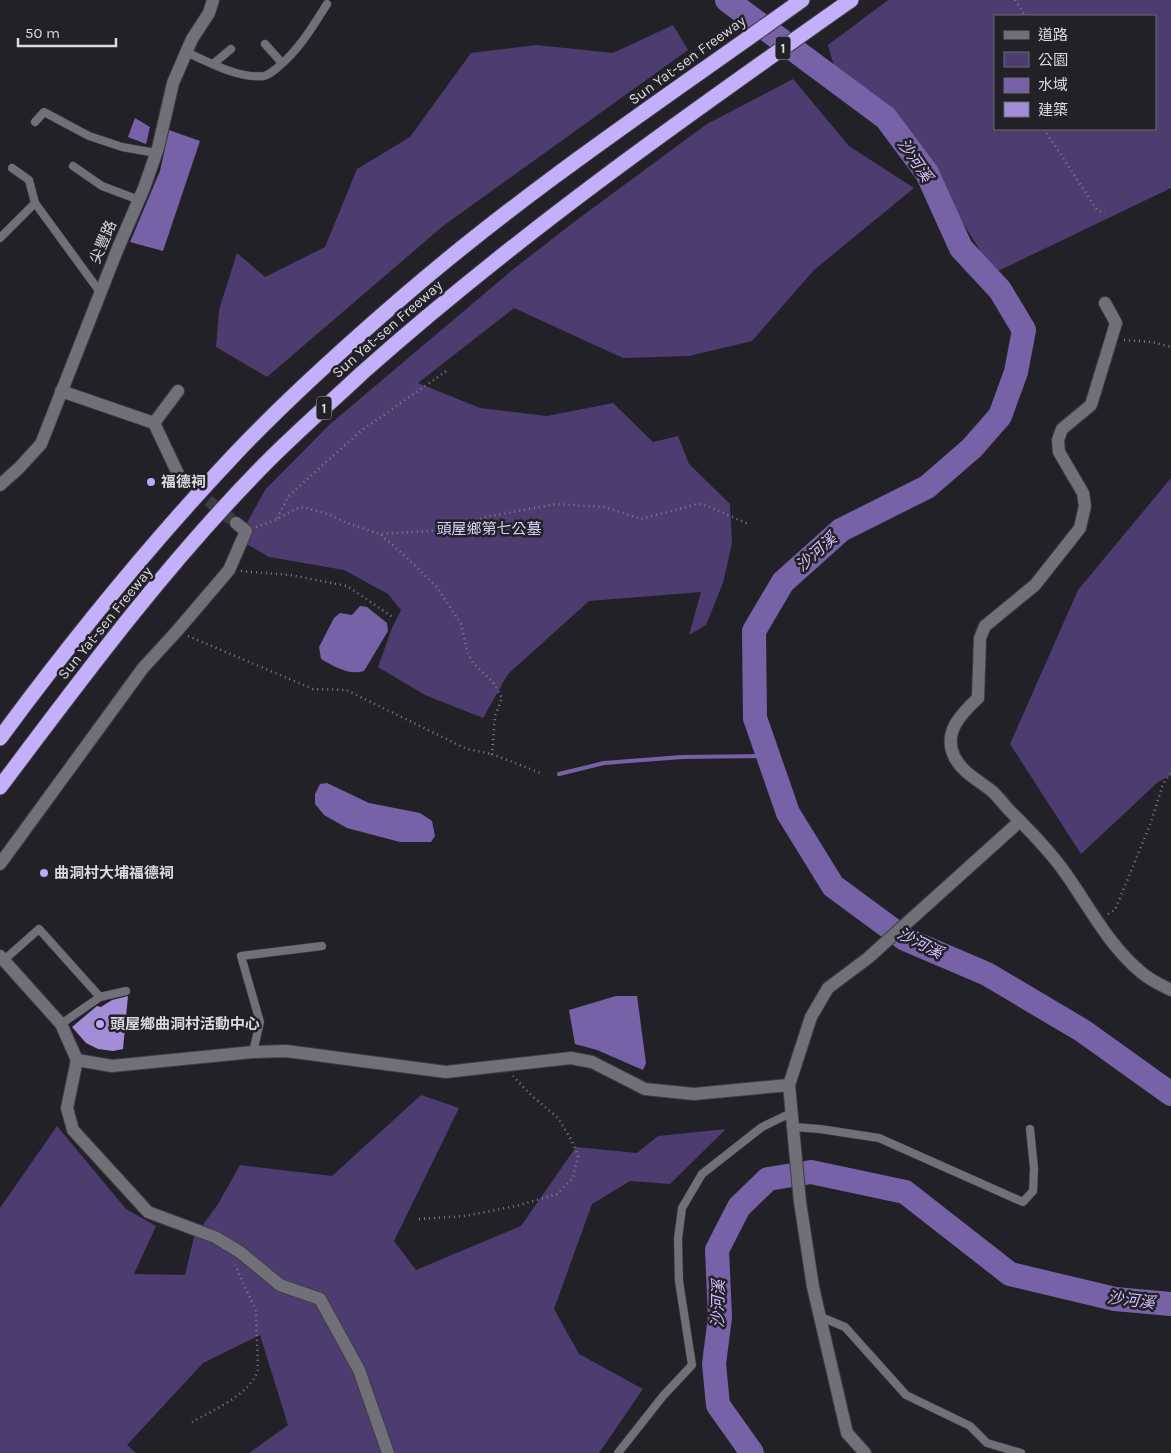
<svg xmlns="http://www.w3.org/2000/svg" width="1171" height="1453" font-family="Karla,'Noto Sans TC',sans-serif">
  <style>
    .green { fill: #4c3c70; fill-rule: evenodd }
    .water { fill: #7762a7 }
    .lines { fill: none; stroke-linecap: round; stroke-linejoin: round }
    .stream { stroke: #7762a7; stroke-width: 4 }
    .river { stroke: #7762a7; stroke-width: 24 }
    .building { fill: #a28dd6 }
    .minor-tunnel { stroke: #3e3d43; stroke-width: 12; stroke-dasharray: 12 6; stroke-linecap: butt }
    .service-casing { stroke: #3d3c42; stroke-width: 9 }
    .minor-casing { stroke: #3d3c42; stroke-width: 14 }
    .tertiary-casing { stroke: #3d3c42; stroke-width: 14 }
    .motorway-casing { stroke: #3d3c42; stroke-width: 17 }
    .path { stroke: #817f85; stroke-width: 2.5; stroke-dasharray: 1 4; stroke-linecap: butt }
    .service { stroke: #716f78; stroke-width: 8 }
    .minor { stroke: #716f78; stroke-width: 12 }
    .tertiary { stroke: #716f78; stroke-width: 12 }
    .motorway { stroke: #c4affa; stroke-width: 15 }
    .poi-dot { fill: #bea9f5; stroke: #232128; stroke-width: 2 }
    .labels { text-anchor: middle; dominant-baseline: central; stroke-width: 5; stroke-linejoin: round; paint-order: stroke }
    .shield { fill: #232128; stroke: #a3a2a7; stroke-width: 1 }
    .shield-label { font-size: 14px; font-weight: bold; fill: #dad9de }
    .street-label { font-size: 15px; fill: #dad9de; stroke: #232128 }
    .poi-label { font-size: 15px; font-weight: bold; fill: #dad9de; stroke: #232128; text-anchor: start }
    .park-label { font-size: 15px; fill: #dad1f8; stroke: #232128 }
    .water-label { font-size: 16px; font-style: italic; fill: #d3c3fe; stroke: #232128 }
  </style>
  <rect width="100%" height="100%" fill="#232128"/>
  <g class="green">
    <path d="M888,0H1171V188L994,273L903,126L834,66L828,45ZM1155,16V129H995V16Z"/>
    <polygon points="673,25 688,50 443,226 267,377 216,347 219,310 237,253 265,277 325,247 357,169 410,137 471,53 536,45 613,53"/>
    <polygon points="793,79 849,146 914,188 814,270 752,341 689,356 623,358 514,308 418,383 480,408 547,416 613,403 653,442 678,436 689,464 730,504 732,543 723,583 706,625 689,635 701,592 589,601 508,674 483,718 425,695 378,667 392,628 401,610 388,594 344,570 269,557 238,539 265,490 329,425 516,267 578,219 707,124"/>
    <polygon points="1171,478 1171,775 1158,782 1081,854 1010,744 1078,590"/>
    <polygon points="421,1095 459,1108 394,1241 416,1270 521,1226 576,1147 637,1153 658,1136 726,1129 670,1184 630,1181 592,1204 554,1309 579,1354 643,1389 599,1453 249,1453 288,1425 260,1335 203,1363 127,1445 136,1453 0,1453 0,1208 57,1126 126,1209 156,1226 134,1274 185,1275 194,1237 218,1204 240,1165 332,1176"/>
  </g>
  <g class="water">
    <polygon points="135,118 150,127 146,144 128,137"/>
    <polygon points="169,130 200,141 163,251 130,242 160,171"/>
    <path d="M360,606L367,607L387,623L388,631L364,671C348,676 334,666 321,659L319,647L334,618L340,613L352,615Z"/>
    <polygon points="327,783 369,803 420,813 432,821 435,836 431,842 400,842 347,828 324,815 315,804 315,794 320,784"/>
    <polygon points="616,996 637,996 646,1063 643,1070 597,1050 575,1044 569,1010"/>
  </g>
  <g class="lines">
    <polyline class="stream" points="559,774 604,763 682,757 768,756"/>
    <g class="river">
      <polyline points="727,0 886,118 927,173 961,248 1000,290 1024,330 1016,372 1000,416 972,448 927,487 841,530 783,582 754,631 755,718 788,813 833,886 905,939 987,974 1083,1031 1171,1094"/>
      <polyline points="752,1453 718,1405 714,1364 720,1317 717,1250 739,1207 768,1179 811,1172 905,1192 1010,1274 1115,1299 1171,1304"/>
    </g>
  </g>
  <polygon class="building" points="128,996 123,1049 113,1051 98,1049 86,1043 72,1027 97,1006 101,1007 112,1000"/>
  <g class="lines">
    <polyline class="minor-tunnel" points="180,478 236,523"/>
    <defs>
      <g id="service">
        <polyline points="265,44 282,63"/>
        <path d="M186,52C209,62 238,79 264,76C269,75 273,71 277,68C298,51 312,28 327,4"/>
        <polyline points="213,64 231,49"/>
        <polyline points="35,122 44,112 89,136 122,147 156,153"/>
        <polyline points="73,166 102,186 139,200"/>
        <polyline points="12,168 29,180 35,203 100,292"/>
        <polyline points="0,238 35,203"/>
        <polyline points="4,960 39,929 100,997"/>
        <polyline points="61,1024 100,997 126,991"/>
        <polyline points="253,1052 260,1022 241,956 322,946"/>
        <polyline points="793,1127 820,1129 879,1138 1023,1202 1033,1191 1034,1168 1030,1129"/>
        <polyline points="821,1317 845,1327 906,1395 970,1426 987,1443 1021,1453"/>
        <polyline points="618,1453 663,1396 692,1365 679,1281 678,1239 682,1208 702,1174 762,1127 791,1113"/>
      </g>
      <g id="minor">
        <path d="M1105,303L1116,323L1091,405L1062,429L1058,440L1059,452L1083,493L1085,506L1080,528L1035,585L985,626L980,638L978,698C961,714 943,732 954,756C961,772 980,781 993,792C998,797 1003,803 1008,809C1028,829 1050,851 1066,874C1090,908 1109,946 1142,973C1150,980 1161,985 1171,990"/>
        <polyline points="61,391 154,423 180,478"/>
        <polyline points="154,423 178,391"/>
        <polyline points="0,864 143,668 177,631 229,570 246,531 236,523"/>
        <polyline points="789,1085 811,1017 828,988 868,958 1020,821"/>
      </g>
      <g id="tertiary">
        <polyline points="0,485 19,468 41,444 118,248 144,188 158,148 173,83 192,39 209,13 213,0"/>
        <polyline points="0,956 61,1024 77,1060 67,1108 73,1130 148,1212 215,1237 240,1252 280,1285 320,1299 359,1370 388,1453"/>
        <polyline points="77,1060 112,1066 253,1052 286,1051 446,1072 571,1058 592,1062 645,1089 694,1094 789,1085 800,1202 813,1287 847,1433 865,1453"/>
      </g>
      <g id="motorway">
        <path d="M0,738C73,639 151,543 235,454C288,398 346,346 404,296C529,188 668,96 802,0"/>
        <path d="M0,787C82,678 164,567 260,469C292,436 328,405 362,373C517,235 682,119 851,0"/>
      </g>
    </defs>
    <use href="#service" class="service-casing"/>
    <use href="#minor" class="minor-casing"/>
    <use href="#tertiary" class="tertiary-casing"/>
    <use href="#motorway" class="motorway-casing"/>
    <g class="path">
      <polyline points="1015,0 1025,16"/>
      <polyline points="1044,129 1097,210 1105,213"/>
      <polyline points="1124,340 1152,342 1171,347"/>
      <polyline points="277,518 288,497 295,490 362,430 448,370"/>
      <polyline points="256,527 276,520 295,509 303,507 328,514 347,523 380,534 445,530 486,517 556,504 604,507 641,519 697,504 705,505 748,524"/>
      <polyline points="381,535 403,554 437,587 461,624 468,654 473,663 493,682 502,698 495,716 492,754 543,774"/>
      <polyline points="241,571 290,575 347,586 394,618"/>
      <polyline points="188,636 313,689 346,690 467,749 492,754"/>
      <polyline points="1108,914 1115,910 1150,825 1163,784 1171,773"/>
      <polyline points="419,1219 465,1216 516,1206 557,1194 573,1178 578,1156 572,1141 558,1118 531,1095 513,1076"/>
      <path d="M192,1422C213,1410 252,1394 258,1369L256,1311L235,1265"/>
    </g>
    <use href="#service" class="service"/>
    <use href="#minor" class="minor"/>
    <use href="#tertiary" class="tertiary"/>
    <use href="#motorway" class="motorway"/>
  </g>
  <g class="poi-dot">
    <circle cx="151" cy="482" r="5"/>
    <circle cx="44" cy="873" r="5"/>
    <circle cx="100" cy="1024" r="5"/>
  </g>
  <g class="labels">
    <g class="shield">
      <rect x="775.5" y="36.5" width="15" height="23" rx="4"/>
      <rect x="316.5" y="396.5" width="15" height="23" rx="4"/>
    </g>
    <g class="shield-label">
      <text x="783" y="48">1</text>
      <text x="324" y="408">1</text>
    </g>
    <g class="street-label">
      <text transform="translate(687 60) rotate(-36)">Sun Yat-sen Freeway</text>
      <text transform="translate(103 242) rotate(-67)">尖豐路</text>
      <text transform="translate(387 329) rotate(-41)">Sun Yat-sen Freeway</text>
      <text transform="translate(105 623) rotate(-51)">Sun Yat-sen Freeway</text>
    </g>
    <g class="poi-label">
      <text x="161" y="482">福德祠</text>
      <text x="54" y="873">曲洞村大埔福德祠</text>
      <text x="110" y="1024">頭屋鄉曲洞村活動中心</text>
    </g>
    <g class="park-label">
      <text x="489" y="529">頭屋鄉第七公墓</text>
    </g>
    <g class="water-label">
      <text transform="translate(915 160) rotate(56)">沙河溪</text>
      <text transform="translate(816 552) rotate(-42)">沙河溪</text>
      <text transform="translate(920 943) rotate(27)">沙河溪</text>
      <text transform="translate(1131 1300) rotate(7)">沙河溪</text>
      <text transform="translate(718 1304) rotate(-89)">沙河溪</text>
    </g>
  </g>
  <rect x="994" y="15" width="162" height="115" fill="#232128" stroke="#6c6b71"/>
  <rect x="1004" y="31" width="25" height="8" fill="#716f78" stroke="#6c6b71"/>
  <text x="1038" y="40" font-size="15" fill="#dad9de">道路</text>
  <rect x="1004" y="52" width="25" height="15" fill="#4c3c70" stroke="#6c6b71"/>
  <text x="1038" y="65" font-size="15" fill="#dad9de">公園</text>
  <rect x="1004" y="78" width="25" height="15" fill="#7762a7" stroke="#6c6b71"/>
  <text x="1038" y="90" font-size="15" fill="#dad9de">水域</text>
  <rect x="1004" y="102" width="25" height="15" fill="#a28dd6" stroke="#6c6b71"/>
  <text x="1038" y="115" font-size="15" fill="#dad9de">建築</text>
  <path d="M18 38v8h98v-8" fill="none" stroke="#dad9de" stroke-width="2.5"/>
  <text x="25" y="38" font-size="15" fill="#dad9de" stroke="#232128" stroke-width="4" paint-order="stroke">50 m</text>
</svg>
